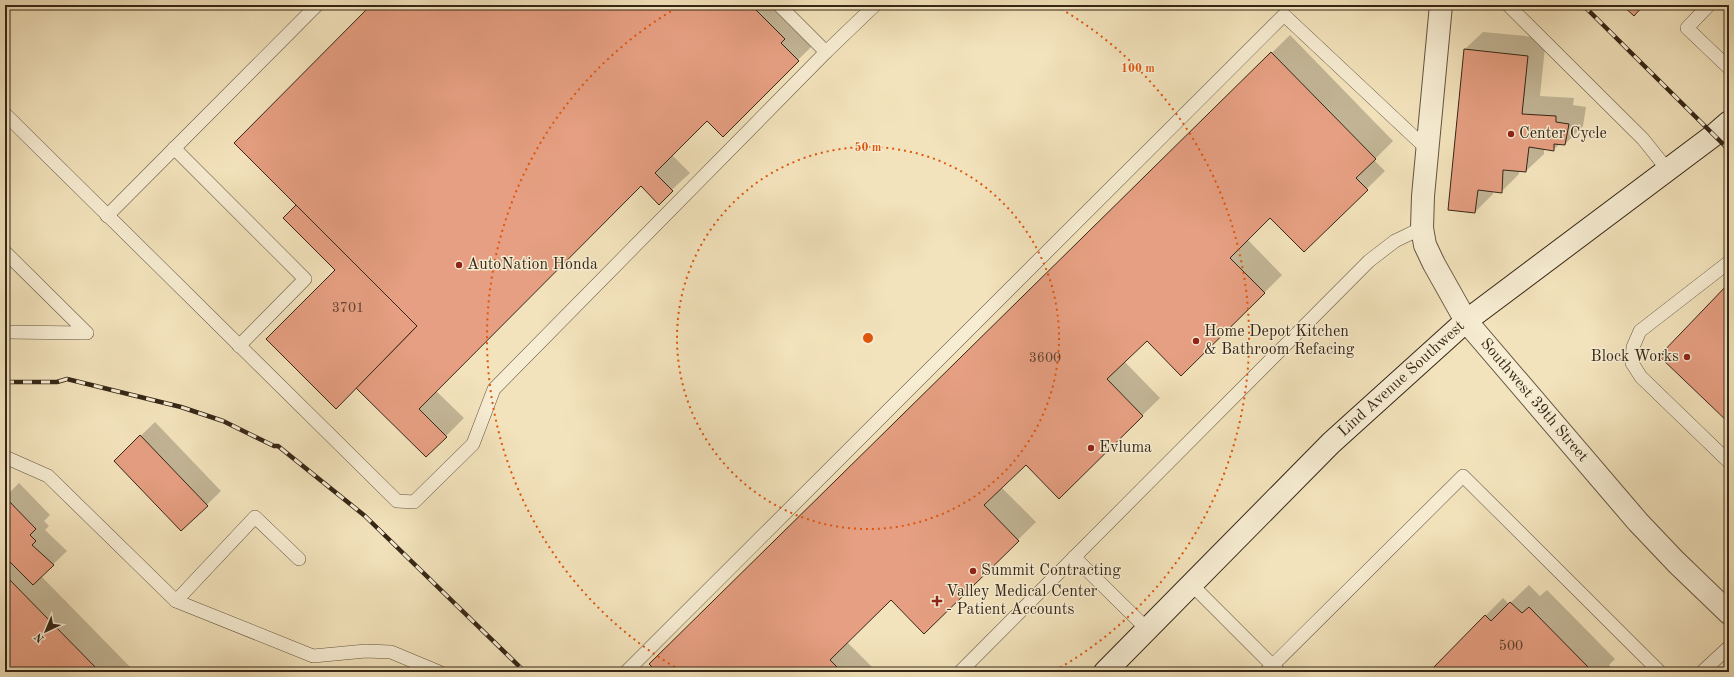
<svg xmlns="http://www.w3.org/2000/svg" width="1734" height="677" font-family="'Old Standard TT',serif">
  <style>
    .shadow { fill: #0003 }
    .building { fill: #e69f82; stroke: #352616 }
    .lines { fill: none; stroke-linecap: round; stroke-linejoin: round }
    .service-casing { stroke: #645540; stroke-width: 14 }
    .minor-casing { stroke: #645540; stroke-width: 24 }
    .secondary-casing { stroke: #352616; stroke-width: 24 }
    .service { stroke: #f7edd3; stroke-width: 13 }
    .minor { stroke: #f7edd3; stroke-width: 22 }
    .secondary { stroke: #f7edd3; stroke-width: 22 }
    .rail-casing { stroke: #352616; stroke-width: 4.5 }
    .rail { stroke: #f7edd3; stroke-width: 3; stroke-dasharray: 9; stroke-linecap: butt }
    .ring { fill: none; stroke: #df560c; stroke-width: 2; stroke-dasharray: 2 4 }
    .poi-dot { fill: #8f2418; stroke: #f7edd3; stroke-width: 1.5 }
    .labels { text-anchor: middle; dominant-baseline: central; stroke-width: 3; stroke-linejoin: round; paint-order: stroke }
    .number-label { font-size: 14px; fill: #614431 }
    .poi-label { font-size: 16px; fill: #352616; stroke: #f7edd3; text-anchor: start }
    .street-label { font-size: 16px; fill: #352616; stroke: #f7edd3 }
    .centre { fill: #df560c; stroke: #f7edd3; stroke-width: 2 }
    .ring-label { font-size: 12px; text-anchor: middle; font-weight: bold; fill: #df560c; stroke: #f7edd3; stroke-width: 3; stroke-linejoin: round; paint-order: stroke }
  </style>
  <rect width="100%" height="100%" fill="#f3e3bc"/>
  <filter id="stains"><feTurbulence type="fractalNoise" baseFrequency=".005" numOctaves="4"/><feColorMatrix values="0 0 0 0 .2 0 0 0 0 .09 0 0 0 0 .02 0 0 0 .5 -.17"/></filter>
  <radialGradient id="worn" r=".72"><stop offset=".6" stop-color="#630" stop-opacity="0"/><stop offset="1" stop-color="#630" stop-opacity=".3"/></radialGradient>
  <g class="shadow">
    <polygon points="372,5 787,5 816,42 723,135 707,120 672,155 690,173 677,185 659,203 641,185 436,391 464,418 426,456 336,270 297,205"/>
    <polygon points="1483,32 1546,38 1540,96 1574,98 1573,105 1586,107 1583,126 1565,144 1560,144 1553,150 1544,148 1544,154 1526,171 1519,171 1519,174 1501,192 1493,191 1493,194 1475,212 1465,49"/>
    <polygon points="1290,35 1393,141 1374,160 1385,171 1304,251 1270,216 1247,239 1282,275 1264,293 1147,339 1124,361 1160,398 1059,497 1026,463 1001,487 1036,522 924,633 891,599 847,642 877,672 658,672 668,647"/>
    <polygon points="155,422 221,491 181,530 115,461"/>
    <polygon points="19,483 50,515 44,521 49,526 45,530 67,551 41,576 135,672 5,672 5,497"/>
    <polygon points="1529,585 1540,596 1547,590 1615,659 1609,665 1615,672 1430,672 1503,598 1509,604"/>
  </g>
  <g class="building">
    <polygon points="371,5 751,5 785,39 781,43 799,61 723,137 707,121 655,173 673,191 659,205 641,186 419,409 447,437 426,457 356,388 417,326 234,143"/>
    <polygon points="1622,5 1644,5 1634,16"/>
    <polygon points="1464,49 1528,56 1522,114 1556,116 1556,122 1569,124 1565,145 1554,144 1554,151 1529,147 1526,172 1503,170 1502,193 1478,190 1475,213 1448,210"/>
    <polygon points="1271,52 1376,159 1356,178 1368,190 1304,252 1270,218 1230,258 1265,293 1181,376 1147,341 1107,379 1143,416 1059,499 1026,465 984,505 1019,541 924,634 891,600 830,660 842,672 657,672 649,664"/>
    <polygon points="296,205 417,326 336,409 266,339 335,270 283,218"/>
    <polygon points="1729,283 1729,423 1659,356"/>
    <polygon points="140,435 208,506 181,531 114,461"/>
    <polygon points="5,497 36,529 30,535 36,541 32,545 54,565 33,585 5,557"/>
    <polygon points="5,575 100,672 5,672"/>
    <polygon points="1510,602 1522,613 1529,607 1593,672 1429,672 1485,615 1491,621"/>
  </g>
  <g class="lines">
    <defs>
      <g id="service">
        <polyline points="779,5 826,52"/>
        <polyline points="1508,5 1643,139 1667,169"/>
        <polyline points="1709,5 1687,28 1729,68"/>
        <polyline points="5,114 397,501 414,502 473,444 494,389 826,52 875,5"/>
        <polyline points="174,148 305,279 239,346"/>
        <polyline points="107,216 317,5"/>
        <polyline points="5,252 87,333 5,332"/>
        <polyline points="1729,262 1640,331 1633,347 1632,363 1641,377 1729,462"/>
        <polyline points="5,457 48,476 176,601 313,656 366,651 391,652 439,672"/>
        <polyline points="1074,557 1147,629"/>
        <polyline points="1192,585 1279,672"/>
        <polyline points="176,601 255,517 299,559"/>
        <polyline points="626,672 1284,15 1427,149"/>
        <polyline points="960,672 1369,261 1395,241 1422,228"/>
        <polyline points="1266,672 1463,476 1660,672"/>
        <polyline points="1702,672 1729,647"/>
      </g>
      <g id="minor">
        <path id="s1" d="M1441,5L1423,196L1422,228L1425,245L1434,264L1466,321L1638,522L1676,562L1729,613"/>
      </g>
      <g id="secondary">
        <path id="s2" d="M1105,672L1331,443L1466,321L1714,135L1729,122"/>
      </g>
    </defs>
    <use href="#service" class="service-casing"/>
    <use href="#minor" class="minor-casing"/>
    <use href="#secondary" class="secondary-casing"/>
    <use href="#service" class="service"/>
    <use href="#minor" class="minor"/>
    <use href="#secondary" class="secondary"/>
    <defs>
      <g id="rail">
        <polyline points="1583,5 1729,150"/>
        <polyline points="5,382 57,382 67,379 181,407 223,421 274,446 278,446 365,516 525,672"/>
      </g>
    </defs>
    <use href="#rail" class="rail-casing"/>
    <use href="#rail" class="rail"/>
  </g>
  <g class="ring">
    <circle cx="868" cy="338" r="191"/>
    <path d="M680 670A382 382 0 0 1 680 6M1056 6A382 382 0 0 1 1056 670"/>
  </g>
  <g class="poi-dot">
    <circle cx="1511" cy="134" r="4"/>
    <circle cx="459" cy="265" r="4"/>
    <circle cx="1196" cy="341" r="4"/>
    <circle cx="1687" cy="357" r="4"/>
    <circle cx="1091" cy="448" r="4"/>
    <circle cx="973" cy="571" r="4"/>
    <path d="M935 595h4v4h4v4h-4v4h-4v-4h-4v-4h4z"/>
  </g>
  <g class="labels">
    <g class="number-label">
      <text x="348" y="308">3701</text>
      <text x="1045" y="358">3600</text>
      <text x="1511" y="646">500</text>
    </g>
    <g class="poi-label">
      <text x="1519" y="134">Center Cycle</text>
      <text x="467" y="265">AutoNation Honda</text>
      <text x="1204" y="332">Home Depot Kitchen<tspan x="1204" dy="18">&amp; Bathroom Refacing</tspan></text>
      <text x="1679" y="357" text-anchor="end">Block Works</text>
      <text x="1099" y="448">Evluma</text>
      <text x="981" y="571">Summit Contracting</text>
      <text x="946" y="592">Valley Medical Center<tspan x="946" dy="18">- Patient Accounts</tspan></text>
    </g>
    <g class="street-label">
      <text stroke="none"><textPath href="#s2" startOffset="417">Lind Avenue Southwest</textPath></text>
      <text stroke="none"><textPath href="#s1" startOffset="432">Southwest 39th Street</textPath></text>
    </g>
  </g>
  <circle cx="868" cy="338" r="6" class="centre"/>
  <g class="ring-label">
    <text x="1138" y="72">100 m</text>
    <text x="868" y="151">50 m</text>
  </g>
  <rect width="1734" height="677" fill="none" stroke="#f3e3bc" stroke-width="20"/>
  <rect x="6" y="6" width="1722" height="665" fill="none" stroke="#352616" stroke-width="2"/>
  <rect x="10" y="10" width="1714" height="657" fill="none" stroke="#352616"/>
  <g transform="translate(46 631) rotate(224)" stroke="#f7edd3" stroke-width="3" paint-order="stroke">
  <path d="M0-3L7 15L0 10L-7 15Z" fill="#352616"/>
  <text y="-6" font-size="11" font-weight="bold" text-anchor="middle" fill="#352616">N</text>
  </g>
  <rect width="100%" height="100%" filter="url(#stains)"/>
  <rect width="100%" height="100%" fill="url(#worn)"/>
</svg>
